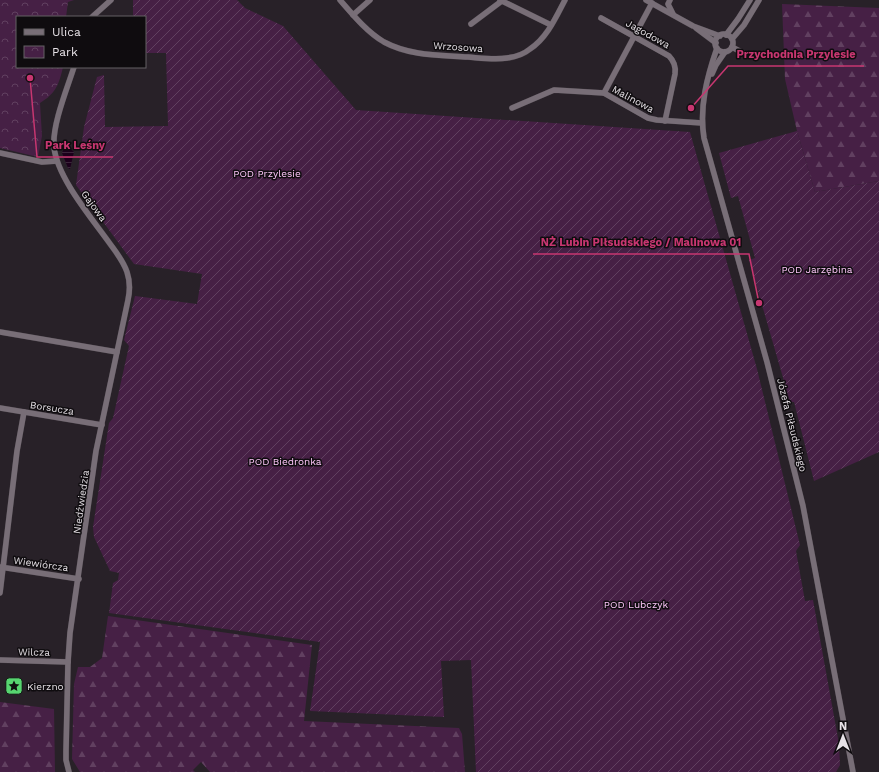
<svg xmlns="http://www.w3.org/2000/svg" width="879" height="772" font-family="'Work Sans',sans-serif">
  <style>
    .forest { fill: url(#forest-firs) }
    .park { fill: url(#park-crowns) }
    .garden { fill: url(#garden-furrows) }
    .water { fill: url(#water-rules) }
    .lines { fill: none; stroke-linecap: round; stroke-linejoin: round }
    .minor-casing { stroke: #443e44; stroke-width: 6 }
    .minor { stroke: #786e77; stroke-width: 5.5 }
    .labels { text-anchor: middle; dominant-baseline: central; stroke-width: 3; stroke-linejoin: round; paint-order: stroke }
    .street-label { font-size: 10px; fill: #e6e1e6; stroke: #0f0c0f }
    .park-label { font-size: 10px; fill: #fec6fa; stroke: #0f0c0f }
    .poi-label { font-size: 10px; fill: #e6e1e6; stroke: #0f0c0f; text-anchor: start }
    .leader { fill: none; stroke: #c73670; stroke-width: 1.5 }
    .callout-dot { fill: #c73670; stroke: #0f0c0f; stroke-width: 1.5 }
    .callout-label { font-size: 11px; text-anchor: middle; font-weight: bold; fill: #c73670; stroke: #0f0c0f; stroke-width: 3; stroke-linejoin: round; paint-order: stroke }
  </style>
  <defs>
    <pattern id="forest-firs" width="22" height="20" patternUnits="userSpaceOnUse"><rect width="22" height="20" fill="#462045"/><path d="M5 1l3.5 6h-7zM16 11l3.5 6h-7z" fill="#614060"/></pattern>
    <pattern id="park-crowns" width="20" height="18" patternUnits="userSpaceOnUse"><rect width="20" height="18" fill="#462045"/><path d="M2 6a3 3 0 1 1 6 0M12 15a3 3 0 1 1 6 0" fill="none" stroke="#614060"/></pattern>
    <pattern id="garden-furrows" width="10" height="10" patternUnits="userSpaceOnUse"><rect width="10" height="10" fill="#462045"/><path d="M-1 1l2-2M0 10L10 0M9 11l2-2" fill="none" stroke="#614060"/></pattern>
    <pattern id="water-rules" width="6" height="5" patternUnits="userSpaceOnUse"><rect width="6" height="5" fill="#1c001b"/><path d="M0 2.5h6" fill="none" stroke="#3d253c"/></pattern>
  </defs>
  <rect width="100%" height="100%" fill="#282128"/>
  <g class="forest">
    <polygon points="782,4 879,8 879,181 815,192 797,131 785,79"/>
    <polygon points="108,616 312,645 304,721 459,728 462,734 465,772 210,772 201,762 193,770 195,772 80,772 72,759 74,684 78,667 90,667 102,658"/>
    <polygon points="0,702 54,709 55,772 0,772"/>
  </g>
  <path class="park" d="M0,0H74L68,2L66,17H17V67H63C59,85 55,94 40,103L42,136L38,157L0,148Z"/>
  <g class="garden">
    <polygon points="133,0 237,0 245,8 283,26 356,110 690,132 757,369 800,545 796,551 805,601 813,600 839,744 840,765 836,772 476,772 471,660 441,661 444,717 310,711 320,642 109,613 113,583 118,580 119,573 110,571 94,537 93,527 109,423 113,418 129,346 124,340 135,296 197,304 202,274 134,264 76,185 84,127 97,77 104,75 105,127 168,126 166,53 145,53 145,17 133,17"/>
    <polygon points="797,131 815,192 879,181 879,452 814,481 794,402 790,402 749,260 755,258 738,196 731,198 719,153"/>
  </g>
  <polygon class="water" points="63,150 72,150 74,152 70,169 68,168 62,153"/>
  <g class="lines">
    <defs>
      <g id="minor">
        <path d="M340,0C353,15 367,32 384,42C410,56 439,55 468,57C481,58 495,60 507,58C515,57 524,54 530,49C547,38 556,17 565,0"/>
        <polyline points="500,0 551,25"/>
        <polyline points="646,0 693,26 720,36"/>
        <polyline points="670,0 668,4 673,14"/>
        <polyline points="353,15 370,0"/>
        <polyline points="92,17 111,0"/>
        <path d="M601,18L669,56C674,61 676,67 675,74L665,121"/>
        <polyline points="471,24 503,0"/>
        <polyline points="696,28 716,43"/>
        <circle cx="724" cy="43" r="9"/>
        <polyline points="726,35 738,19 750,0"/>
        <polyline points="732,39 744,25 759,0"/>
        <polyline points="732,47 743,53"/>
        <path d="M717,48C707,77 699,107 704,138L767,362L803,506L853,772"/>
        <polyline points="712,74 716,65 725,52"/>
        <polyline points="604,93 652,3"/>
        <polyline points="512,108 554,90 604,93 648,118 657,120 702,123"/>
        <polyline points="0,153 42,162 57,161"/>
        <polyline points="0,332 117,352"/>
        <polyline points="0,408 102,425"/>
        <polyline points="0,567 79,579"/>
        <polyline points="0,593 17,451 24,412"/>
        <polyline points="0,660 68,662"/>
        <path d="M69,772L66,760V751L68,662L70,633L96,451L128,300C130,291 130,281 127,272C123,260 115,251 108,241C90,216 57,177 54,147C52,125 67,89 74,67"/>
      </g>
    </defs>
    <use href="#minor" class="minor-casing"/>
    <use href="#minor" class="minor"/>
  </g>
  <defs>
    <symbol id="sight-square" viewBox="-11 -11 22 22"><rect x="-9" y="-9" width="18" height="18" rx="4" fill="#57d570" stroke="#0f0c0f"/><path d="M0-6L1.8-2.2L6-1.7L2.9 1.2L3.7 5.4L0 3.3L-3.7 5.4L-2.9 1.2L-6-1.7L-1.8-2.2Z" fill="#111"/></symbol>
  </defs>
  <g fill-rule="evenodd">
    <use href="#sight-square" x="4" y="676" width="20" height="20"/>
  </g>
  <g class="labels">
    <g class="street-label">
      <text transform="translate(648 34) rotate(29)">Jagodowa</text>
      <text transform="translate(458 47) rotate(4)">Wrzosowa</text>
      <text transform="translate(633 99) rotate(28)">Malinowa</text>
      <text transform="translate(94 206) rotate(54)">Gajowa</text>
      <text transform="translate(52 408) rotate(9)">Borsucza</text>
      <text transform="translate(792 425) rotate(76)">Józefa Piłsudskiego</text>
      <text transform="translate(81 502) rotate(-82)">Niedźwiedzia</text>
      <text transform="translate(41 564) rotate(8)">Wiewiórcza</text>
      <text transform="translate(34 652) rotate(1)">Wilcza</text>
    </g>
    <g class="park-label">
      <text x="267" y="173">POD Przylesie</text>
      <text x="817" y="269">POD Jarzębina</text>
      <text x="285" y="461">POD Biedronka</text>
      <text x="636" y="604">POD Lubczyk</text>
    </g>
    <g class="poi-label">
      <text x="27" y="686">Kierzno</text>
    </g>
  </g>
  <path class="leader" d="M691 108L728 66H864M30 78L37 157H113M759 303L749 254H533"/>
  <g class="callout-dot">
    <circle cx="691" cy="108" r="4"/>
    <circle cx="30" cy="78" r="4"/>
    <circle cx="759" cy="303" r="4"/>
  </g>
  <g class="callout-label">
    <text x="796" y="58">Przychodnia Przylesie</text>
    <text x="75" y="149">Park Leśny</text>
    <text x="641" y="246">NŻ Lubin Piłsudskiego / Malinowa 01</text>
  </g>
  <rect x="16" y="16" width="130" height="52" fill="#0f0c0f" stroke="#656165"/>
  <rect x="24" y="29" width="20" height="6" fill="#786e77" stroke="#656165"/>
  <text x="52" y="36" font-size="12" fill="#e6e1e6">Ulica</text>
  <rect x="24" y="46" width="20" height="12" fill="url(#park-crowns)" stroke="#656165"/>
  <text x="52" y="56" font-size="12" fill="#e6e1e6">Park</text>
  <g transform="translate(843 736)" stroke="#0f0c0f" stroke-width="3" paint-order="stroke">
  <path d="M0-3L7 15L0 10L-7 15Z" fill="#e6e1e6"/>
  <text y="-6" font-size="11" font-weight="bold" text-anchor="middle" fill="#e6e1e6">N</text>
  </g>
</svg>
